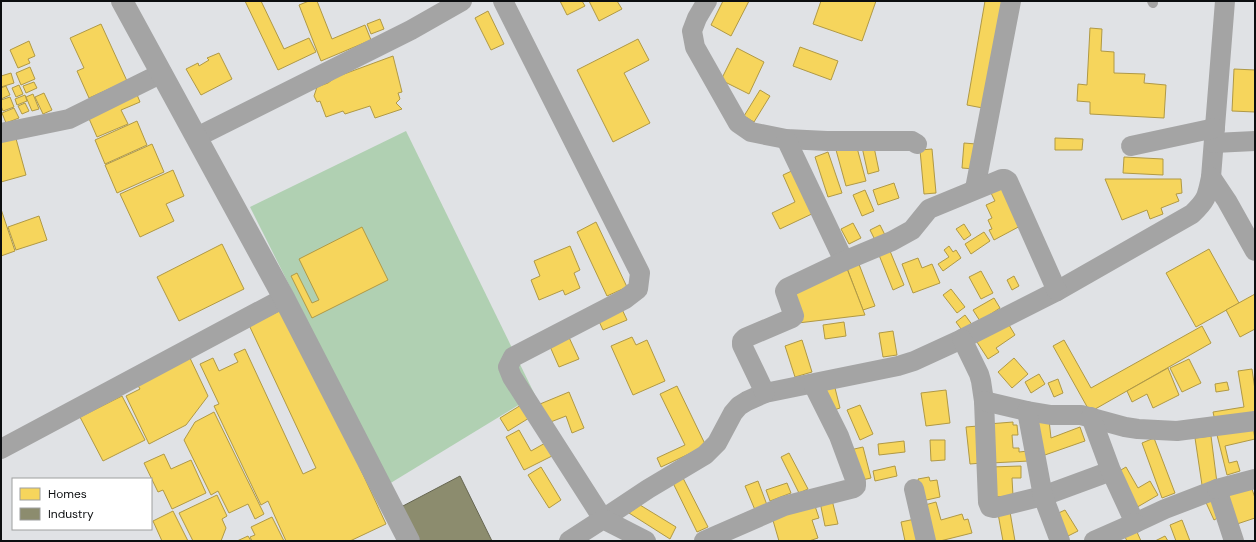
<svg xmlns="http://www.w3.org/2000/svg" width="1256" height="542" font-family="'DM Sans',sans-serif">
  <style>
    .green { fill: #b0d0b2 }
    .homes { fill: #f6d55c; stroke: #b09945 }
    .industry { fill: #8c8c6e; stroke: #666652 }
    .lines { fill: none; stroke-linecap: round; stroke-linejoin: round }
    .service { stroke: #a4a4a4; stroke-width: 10 }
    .minor { stroke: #a4a4a4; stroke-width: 20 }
    .tertiary { stroke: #a4a4a4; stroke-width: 22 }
  </style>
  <rect width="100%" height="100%" fill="#e0e2e5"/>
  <polygon class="green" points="406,131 535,395 389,484 250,207"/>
  <g class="homes">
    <polygon points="245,1 261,1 284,49 309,38 316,52 278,70"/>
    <polygon points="309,1 317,1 332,39 365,25 371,40 321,61 299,5"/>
    <polygon points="560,1 582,1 585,6 567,15"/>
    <polygon points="589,1 617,1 622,9 599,21"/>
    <polygon points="723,1 749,1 731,36 711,25"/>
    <polygon points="821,1 876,1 862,41 813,24"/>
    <polygon points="985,1 1007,1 988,109 967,105"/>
    <polygon points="488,11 504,44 491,50 475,18"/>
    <polygon points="380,19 384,29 371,34 367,24"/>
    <polygon points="101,24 127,81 89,98 77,71 84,68 70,38"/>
    <polygon points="1090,28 1102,29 1101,51 1114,52 1114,73 1145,74 1144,83 1166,85 1164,118 1090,114 1090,102 1077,101 1078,84 1087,85"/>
    <polygon points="638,39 649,60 624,73 650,123 613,142 577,70"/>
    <polygon points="29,41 35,56 28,59 30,63 18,68 10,50"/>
    <polygon points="800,47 838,61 831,80 793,66"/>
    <polygon points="737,48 764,62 749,94 721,80"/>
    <polygon points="219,53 232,79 201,95 186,69 198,63 199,66 209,60 207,58"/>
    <polygon points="393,56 402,92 398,93 400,99 396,103 402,109 375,118 370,106 345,114 343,111 326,117 320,101 317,102 314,96 317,87 328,83 336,77"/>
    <polygon points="30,67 35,79 21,85 16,73"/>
    <polygon points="1234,69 1255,70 1255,112 1232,111"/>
    <polygon points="11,73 14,83 1,87 1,76"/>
    <polygon points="34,82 37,88 26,93 23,86"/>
    <polygon points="19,85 23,94 16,97 12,88"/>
    <polygon points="6,86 10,95 1,99 1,88"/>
    <polygon points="760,90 770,96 754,122 744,116"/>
    <polygon points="136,92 140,102 121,110 128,124 97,137 87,114"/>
    <polygon points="44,93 52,110 43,114 35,97"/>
    <polygon points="33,94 39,109 32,111 26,97"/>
    <polygon points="25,95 27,101 17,105 15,99"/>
    <polygon points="10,97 14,107 3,111 1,106 1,100"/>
    <polygon points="25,103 29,111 22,114 18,106"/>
    <polygon points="14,108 19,118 6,123 2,113"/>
    <polygon points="137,121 147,145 105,164 95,140"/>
    <polygon points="15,135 26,175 1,182 1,139"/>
    <polygon points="1055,138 1083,139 1082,150 1055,150"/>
    <polygon points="964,143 976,144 974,169 962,168"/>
    <polygon points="152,144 164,172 117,193 105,165"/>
    <polygon points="856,144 866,181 846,186 836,150"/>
    <polygon points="862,147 874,147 879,171 868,174"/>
    <polygon points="932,149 936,193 924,194 920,150"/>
    <polygon points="828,152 842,193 828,197 815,157"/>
    <polygon points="1124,157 1163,159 1163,175 1123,173"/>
    <polygon points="796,169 816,212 780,229 772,213 795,202 783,175"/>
    <polygon points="173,170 184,196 166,204 174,221 140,237 120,194"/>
    <polygon points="1105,179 1181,179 1182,193 1176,194 1179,201 1161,208 1163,214 1150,219 1147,210 1122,220"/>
    <polygon points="1004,182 1024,224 994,240 989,230 992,229 988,220 992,218 986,205 995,201 989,189"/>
    <polygon points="894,183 899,198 878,205 873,190"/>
    <polygon points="865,190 874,211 862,216 853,195"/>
    <polygon points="1,209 15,251 1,256"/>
    <polygon points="39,216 47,240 16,250 8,227"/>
    <polygon points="596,222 627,287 607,296 577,232"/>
    <polygon points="853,223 861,238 849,244 841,229"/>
    <polygon points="964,224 971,235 964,240 956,229"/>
    <polygon points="880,225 885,235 875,240 870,230"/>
    <polygon points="362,227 388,280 312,318 291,276 297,273 312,303 319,300 299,259"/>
    <polygon points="984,232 990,241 971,254 965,244"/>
    <polygon points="222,244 244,289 179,321 157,277"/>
    <polygon points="570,246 580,270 574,273 580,288 565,295 563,290 539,300 531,280 540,276 534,261"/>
    <polygon points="949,246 953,252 956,250 961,258 943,271 938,264 949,257 944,250"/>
    <polygon points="1209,249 1239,303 1196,327 1166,273"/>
    <polygon points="890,251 904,285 893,290 879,255"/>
    <polygon points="918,258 922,268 932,264 940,283 913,293 902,264"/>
    <polygon points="857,259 875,306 863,310 845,263"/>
    <polygon points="844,261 865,315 798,323 784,285"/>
    <polygon points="981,271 993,293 981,299 969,277"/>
    <polygon points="1014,276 1019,286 1012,290 1007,280"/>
    <polygon points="951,289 965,307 957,313 943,295"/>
    <polygon points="1255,294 1255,329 1240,337 1226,310"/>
    <polygon points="994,298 1000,308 980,321 973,310"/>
    <polygon points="621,307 627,320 603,330 597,317"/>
    <polygon points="286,308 386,524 350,541 286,541 268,501 261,505 214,406 219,404 200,364 213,358 219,371 238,362 234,354 245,349 303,474 316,468 249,325"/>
    <polygon points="965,315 973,326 964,333 956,322"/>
    <polygon points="1006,320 1015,335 996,348 999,352 988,359 975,339"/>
    <polygon points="844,322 846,336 825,339 823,325"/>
    <polygon points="1202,326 1211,343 1090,412 1053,346 1064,340 1091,388"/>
    <polygon points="893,331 897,355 883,357 879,333"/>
    <polygon points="567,333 579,359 559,367 548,342"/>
    <polygon points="632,337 636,345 647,340 665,381 633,395 611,346"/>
    <polygon points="802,340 812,372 795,377 785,346"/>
    <polygon points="189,356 208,396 186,425 149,444 126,396 140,389 136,382"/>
    <polygon points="1014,358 1028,374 1012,388 998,372"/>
    <polygon points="1189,359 1201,383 1182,392 1170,368"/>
    <polygon points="1168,368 1179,395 1153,408 1147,394 1132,402 1127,391"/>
    <polygon points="1252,369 1255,390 1255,415 1215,421 1213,412 1244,407 1238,371"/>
    <polygon points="1039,374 1045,384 1031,393 1025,382"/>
    <polygon points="1058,379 1063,393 1054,397 1048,383"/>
    <polygon points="1227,382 1229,390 1216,392 1215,384"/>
    <polygon points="834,384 840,408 828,412 822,387"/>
    <polygon points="677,386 706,446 661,467 657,458 685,445 660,394"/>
    <polygon points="946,390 950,423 926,426 921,393"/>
    <polygon points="569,392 584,428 572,433 566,416 548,423 540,404"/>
    <polygon points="122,396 145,440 103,461 80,417"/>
    <polygon points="526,402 534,415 508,431 500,418"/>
    <polygon points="860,405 873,434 860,440 847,410"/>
    <polygon points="214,412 264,514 255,519 248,504 229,513 218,491 211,495 184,440 195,422"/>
    <polygon points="1038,419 1049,420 1051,438 1080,427 1085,441 1042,456"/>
    <polygon points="1013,422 1013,425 1017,425 1018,435 1012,435 1013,448 1019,448 1019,452 1028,451 1029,461 991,463 988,424"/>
    <polygon points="978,426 982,463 970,464 966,427"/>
    <polygon points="1253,427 1255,439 1225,446 1229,463 1237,461 1240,471 1227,475 1217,435"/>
    <polygon points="519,430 531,451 547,442 554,455 524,470 506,437"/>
    <polygon points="1211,436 1217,483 1202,485 1195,438"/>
    <polygon points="1154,438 1175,493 1162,498 1142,443"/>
    <polygon points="930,440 945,440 945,460 931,461"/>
    <polygon points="904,441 905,452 879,455 878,444"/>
    <polygon points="863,447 871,478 858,481 850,450"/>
    <polygon points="789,453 808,489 799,493 781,457"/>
    <polygon points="164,454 171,469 191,460 206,493 172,509 163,490 158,492 144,463"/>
    <polygon points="895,466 897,476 875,481 873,471"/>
    <polygon points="1021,466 1021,478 1012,478 1013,496 991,497 990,467"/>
    <polygon points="541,467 561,500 549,508 528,475"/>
    <polygon points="1126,467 1138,488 1150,481 1158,495 1134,509 1114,474"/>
    <polygon points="682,476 708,527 697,532 672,481"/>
    <polygon points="929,477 930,481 937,480 940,497 922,501 918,479"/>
    <polygon points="758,481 767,505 755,510 745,486"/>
    <polygon points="787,483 791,493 770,501 766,490"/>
    <polygon points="1250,483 1255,498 1255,518 1234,525 1223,492"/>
    <polygon points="1212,492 1223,515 1214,520 1203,496"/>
    <polygon points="217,495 227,516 222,519 226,528 221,541 193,541 179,513"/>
    <polygon points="832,500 838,524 825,526 820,502"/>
    <polygon points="936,502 941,520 962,514 964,520 968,519 972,533 940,541 935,541 925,505"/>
    <polygon points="814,503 819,518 812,520 818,538 809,541 779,541 772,517"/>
    <polygon points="640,505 676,527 670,539 629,513"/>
    <polygon points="1009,506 1015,541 1003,541 997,508"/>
    <polygon points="1065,510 1078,531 1068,536 1052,516"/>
    <polygon points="173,511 188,541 162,541 153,521"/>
    <polygon points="272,517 284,541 252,541 250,537 255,535 251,527"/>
    <polygon points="915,519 920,541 905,541 901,522"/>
    <polygon points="1182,520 1190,541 1176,541 1170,525"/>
    <polygon points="1137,532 1141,541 1127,541 1125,537"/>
    <polygon points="248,536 251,541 237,541"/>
    <polygon points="1165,536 1168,541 1155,541"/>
  </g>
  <polygon class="industry" points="460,476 492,541 420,541 401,507"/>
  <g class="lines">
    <polyline class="service" points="1152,1 1153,3"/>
    <g class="minor">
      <path d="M503,1L640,273L638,289L625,299L513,357L508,367L512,377L603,519L648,489L705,455L717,443L733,413L739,406L747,401L765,393L898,366L914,361L962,339L1057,291L1192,214C1207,200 1207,196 1211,177L1225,1"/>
      <polyline points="707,1 697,18 692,31 695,47 738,123 751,132 786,139 827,141 912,141 917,144"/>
      <polyline points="1,133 69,119 162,73"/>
      <polyline points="197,137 411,30 462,1"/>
      <polyline points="786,139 844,261"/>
      <polyline points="1214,143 1255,141"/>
      <polyline points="1131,146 1215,128"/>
      <polyline points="1211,177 1227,201 1255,251"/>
      <polyline points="975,189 1011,1"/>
      <polyline points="962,339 979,374 981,381 984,401 988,502 990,507 994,508 1043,496 1111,471"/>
      <polyline points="765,393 742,345 742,341 745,338 792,318 794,316 785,291 787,288 844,261 892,241 912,230 929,209 1002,179 1005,179 1008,181 1057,291"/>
      <polyline points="984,401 1027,411 1051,415 1081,415 1125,427 1138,429 1177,431 1255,421"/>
      <polyline points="1027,411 1043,496 1060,541"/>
      <polyline points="1091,417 1111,471 1135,523 1165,509 1217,489 1234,541"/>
      <polyline points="1,449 284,298"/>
      <polyline points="914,489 926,541"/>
      <polyline points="1217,489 1255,479"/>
      <polyline points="569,541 603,519 646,541"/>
      <polyline points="704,541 784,506 854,488 856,486 856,482 839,436 813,384"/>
      <polyline points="1094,541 1135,523"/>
    </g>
    <polyline class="tertiary" points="122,1 284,298 409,541"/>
  </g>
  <rect width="1256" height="542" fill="none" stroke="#0c0e10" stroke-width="4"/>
  <rect x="12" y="478" width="140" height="52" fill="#ffffff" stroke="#9e9f9f"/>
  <rect x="20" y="488" width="20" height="12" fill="#f6d55c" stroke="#9e9f9f"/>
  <text x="48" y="498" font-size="12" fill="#0c0e10">Homes</text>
  <rect x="20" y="508" width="20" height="12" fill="#8c8c6e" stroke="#9e9f9f"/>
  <text x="48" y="518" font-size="12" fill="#0c0e10">Industry</text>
</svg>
